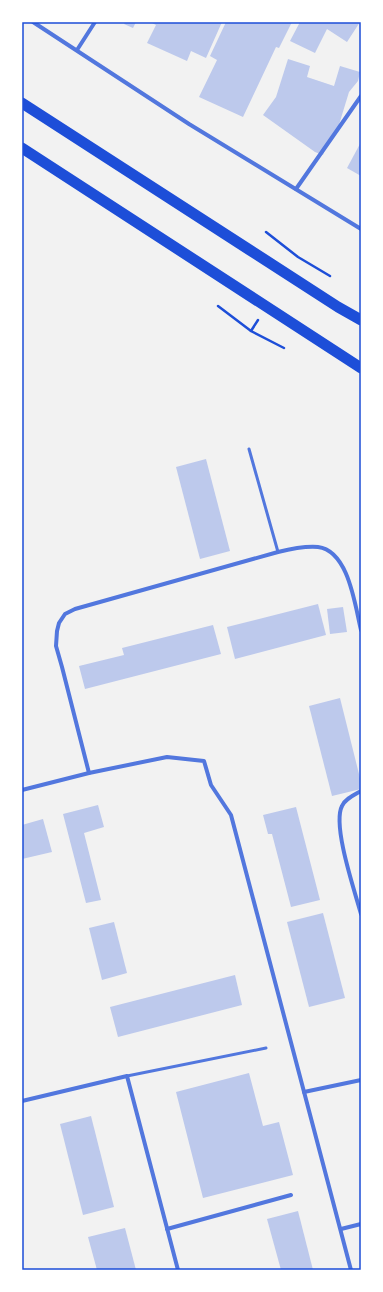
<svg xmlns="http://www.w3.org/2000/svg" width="383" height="1292" font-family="'Open Sans',sans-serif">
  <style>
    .building { fill: #bdc9ec }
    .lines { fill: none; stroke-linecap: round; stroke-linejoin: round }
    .path { stroke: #1d4ed8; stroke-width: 2.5 }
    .service { stroke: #5277de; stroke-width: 3 }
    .minor { stroke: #5277de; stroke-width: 4 }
    .trunk { stroke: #1d4ed8; stroke-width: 11 }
    .neatline { fill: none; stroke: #1d4ed8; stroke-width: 1.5 }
  </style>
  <rect width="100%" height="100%" fill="#f2f2f2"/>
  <g class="building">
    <polygon points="125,22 136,22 133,28 124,24"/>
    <polygon points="150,22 222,22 206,58 191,51 187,61 147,43 156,25"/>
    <polygon points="226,22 292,22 279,48 276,47 243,117 199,97 217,60 210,56"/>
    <polygon points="300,22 360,22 347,42 327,29 315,53 290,41"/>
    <polygon points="288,59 310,66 307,77 334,86 340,66 360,72 358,81 349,92 338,128 326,146 323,155 315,152 263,115 276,97"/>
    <polygon points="361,142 361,176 347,168"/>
    <polygon points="206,459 230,551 200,559 176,467"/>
    <polygon points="318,604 326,635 235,659 227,627"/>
    <polygon points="343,607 347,632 330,634 327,609"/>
    <polygon points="213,625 221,654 85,689 79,666 124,655 122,648"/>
    <polygon points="340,698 361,782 361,789 332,796 309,706"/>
    <polygon points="98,805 104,827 84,833 101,900 86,903 63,814"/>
    <polygon points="296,807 320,900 291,907 272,834 268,834 263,815"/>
    <polygon points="43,819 52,852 22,859 22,825"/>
    <polygon points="323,913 345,998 309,1007 287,922"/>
    <polygon points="114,922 127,973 102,980 89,928"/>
    <polygon points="235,975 242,1005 118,1037 110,1007"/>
    <polygon points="249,1073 263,1126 279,1122 293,1175 203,1198 176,1092"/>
    <polygon points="91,1116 114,1207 83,1215 60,1124"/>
    <polygon points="298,1211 313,1270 281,1270 267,1219"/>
    <polygon points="125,1228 136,1270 97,1270 88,1237"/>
  </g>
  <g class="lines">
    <g class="path">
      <polyline points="266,232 298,257 330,276"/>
      <polyline points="218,306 251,331 284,348"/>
      <polyline points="251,331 258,320"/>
    </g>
    <g class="service">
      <polyline points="249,449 278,552"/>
      <polyline points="127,1076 266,1048"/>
    </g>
    <g class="minor">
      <polyline points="33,22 189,124 361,229"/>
      <polyline points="77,50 95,22"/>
      <polyline points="296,189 361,96"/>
      <path d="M89,773L62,667L56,646L57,631L59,623L65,614L75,609L278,552C290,549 305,546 318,547C349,551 355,606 361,630"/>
      <polyline points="22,790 89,773 167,757 204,761 211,785 231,815 351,1270"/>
      <path d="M361,791C354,795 345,799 342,806C332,825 355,892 361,914"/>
      <polyline points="304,1092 361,1080"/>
      <polyline points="22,1101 127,1076 178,1270"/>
      <polyline points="167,1229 291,1195"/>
      <polyline points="341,1229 361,1224"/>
    </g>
    <g class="trunk">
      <polyline points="22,103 338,307 361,320"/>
      <polyline points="22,148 361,368"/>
    </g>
  </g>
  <rect width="383" height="1292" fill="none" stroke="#ffffff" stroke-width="46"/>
  <rect x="23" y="23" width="337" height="1246" class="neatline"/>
</svg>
